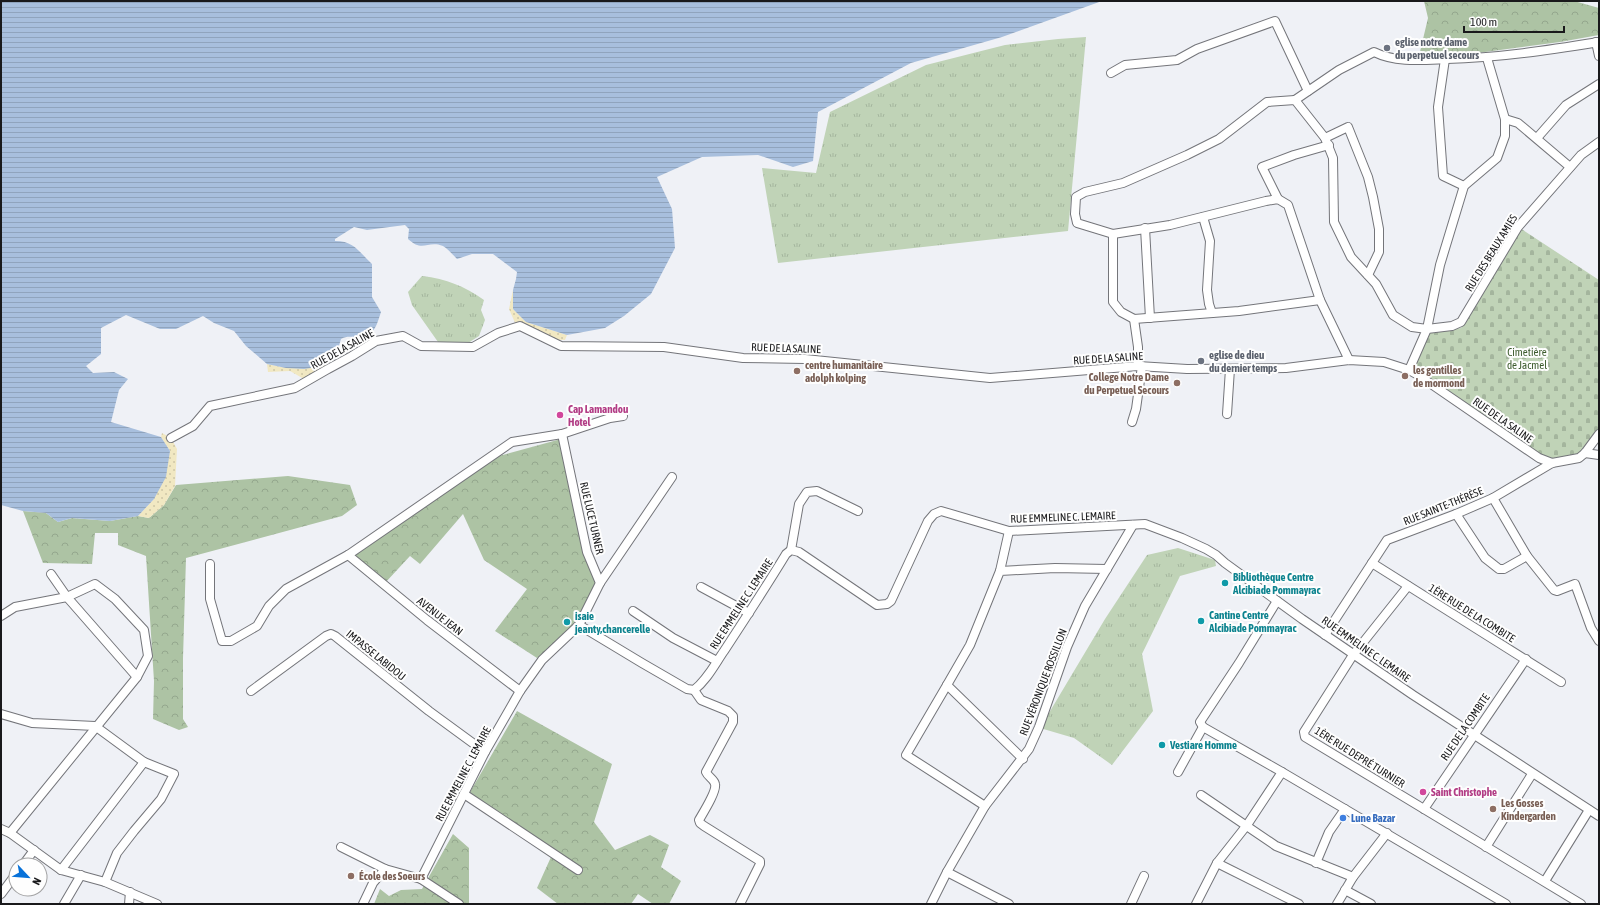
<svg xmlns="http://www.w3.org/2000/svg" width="1600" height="905" font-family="'Asap Condensed',sans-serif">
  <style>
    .grass { fill: url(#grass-tufts) }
    .forest { fill: url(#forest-crowns) }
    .sand { fill: url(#sand-dots) }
    .cemetery { fill: url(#cemetery-stones) }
    .water { fill: url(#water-rules) }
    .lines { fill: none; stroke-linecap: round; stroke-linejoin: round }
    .minor-casing { stroke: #74757a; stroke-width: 10 }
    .minor { stroke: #fff; stroke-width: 8 }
    .worship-dot { fill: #6b7280; stroke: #fefefe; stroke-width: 1.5 }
    .education-dot { fill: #8d6e63; stroke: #fefefe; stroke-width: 1.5 }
    .hotel-dot { fill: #d1479c; stroke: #fefefe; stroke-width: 1.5 }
    .culture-dot { fill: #0f9aa8; stroke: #fefefe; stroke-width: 1.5 }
    .shop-dot { fill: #3f7fe0; stroke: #fefefe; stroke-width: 1.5 }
    .labels { text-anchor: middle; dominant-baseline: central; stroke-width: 4; stroke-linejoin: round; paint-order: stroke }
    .worship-label { font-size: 11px; font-weight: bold; fill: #5b616d; stroke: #fefefe; text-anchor: start }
    .street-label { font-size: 11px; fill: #19191b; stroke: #fefefe }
    .park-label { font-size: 11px; fill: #3b5a2c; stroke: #fefefe }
    .education-label { font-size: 11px; font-weight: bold; fill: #785e54; stroke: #fefefe; text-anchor: start }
    .hotel-label { font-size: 11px; font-weight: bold; fill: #b23c85; stroke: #fefefe; text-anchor: start }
    .culture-label { font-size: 11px; font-weight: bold; fill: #0d838f; stroke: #fefefe; text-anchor: start }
    .shop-label { font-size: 11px; font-weight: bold; fill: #366cbe; stroke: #fefefe; text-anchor: start }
  </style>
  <defs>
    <pattern id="grass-tufts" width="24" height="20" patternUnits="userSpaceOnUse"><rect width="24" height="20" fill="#c0d3b7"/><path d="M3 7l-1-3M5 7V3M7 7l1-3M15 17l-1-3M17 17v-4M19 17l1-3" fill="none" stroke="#a4b59d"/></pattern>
    <pattern id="forest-crowns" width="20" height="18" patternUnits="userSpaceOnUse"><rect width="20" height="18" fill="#adc3a4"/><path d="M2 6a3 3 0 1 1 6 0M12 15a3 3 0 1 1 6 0" fill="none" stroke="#94a78d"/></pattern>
    <pattern id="sand-dots" width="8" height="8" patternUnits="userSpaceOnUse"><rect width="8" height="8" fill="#f1e8c2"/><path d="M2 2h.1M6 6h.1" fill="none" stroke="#cec6a6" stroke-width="1.8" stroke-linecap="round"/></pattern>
    <pattern id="cemetery-stones" width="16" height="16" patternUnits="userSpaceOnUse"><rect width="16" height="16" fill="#c0d3b7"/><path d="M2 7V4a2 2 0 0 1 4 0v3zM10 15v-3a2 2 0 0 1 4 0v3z" fill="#a4b59d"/></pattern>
    <pattern id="water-rules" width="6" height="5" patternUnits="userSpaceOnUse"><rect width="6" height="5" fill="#a8bfdd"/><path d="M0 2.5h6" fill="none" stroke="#90a4bd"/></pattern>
  </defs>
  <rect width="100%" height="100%" fill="#eff1f6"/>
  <g class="grass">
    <polygon points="1086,37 1068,231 778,263 762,168 816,173 830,112 926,65 1005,45 1058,39"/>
    <path d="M422,276C447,279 464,286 484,300L481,310L485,320L479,336L465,345L438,342L412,305L408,292Z"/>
    <polygon points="1178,548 1215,560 1216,566 1180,576 1142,654 1153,711 1112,765 1074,738 1040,728 1105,619 1147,555"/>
  </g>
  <g class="forest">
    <polygon points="1424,1 1574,1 1599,8 1599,35 1560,42 1455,56 1419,56 1428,18"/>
    <polygon points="561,439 597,584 573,628 537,658 495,631 527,589 484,560 463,514 420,564 410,556 385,583 352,555 499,456"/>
    <polygon points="288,476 350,485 357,505 342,516 186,558 183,658 183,719 188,727 179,730 153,719 154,681 146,556 118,545 118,533 95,533 92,564 43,563 23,511 46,513 58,522 72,518 110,521 138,516 149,518 164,505 176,485"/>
    <polygon points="517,711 612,764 594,822 615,850 650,835 669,845 661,867 681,881 669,904 653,904 638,894 631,904 558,904 537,888 551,857 466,799"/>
    <polygon points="453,834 469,848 469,904 374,904 380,889 389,896 401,890 422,889"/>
  </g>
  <g class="sand">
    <polygon points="513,290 513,309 526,322 567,335 565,340 538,339 516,325 509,309"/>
    <polygon points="332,360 323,368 304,379 290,371 268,372 267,364 286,368 317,367"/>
    <polygon points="162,433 171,438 177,449 175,486 164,505 149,518 138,516 154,499 170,451 161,437"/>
  </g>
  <polygon class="cemetery" points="1520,228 1599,280 1599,428 1579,456 1558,459 1541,456 1414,366 1430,333 1461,328"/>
  <path class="water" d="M1,1H1102L1002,37L911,63L818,112L813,161L793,167L758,155L702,157L657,177L672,209L675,248L651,294L624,316L605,328L567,335L526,322L513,309V290L516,279L517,272L493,254H472L457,259C453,255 448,249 443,246C427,240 423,253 408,239L409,229L405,225L367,230L354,227L335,239V241C354,241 358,251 372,264V297L381,312C376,327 375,336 356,337C349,337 347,336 341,339L337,352L332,360L317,367L304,369L286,368L267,364L246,346L234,331L214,323L203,316L176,329H160L126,315L101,328V354L86,366L93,373L114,372L128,379L119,390L111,422L161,437L170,451L166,477L154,499L138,516L110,521L72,518L58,522L46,513L23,511L1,505Z"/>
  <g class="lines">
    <defs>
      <g id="minor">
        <polyline points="1596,42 1599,56"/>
        <polyline points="1445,59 1438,107 1443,176 1464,186"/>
        <polyline points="1111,73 1125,65 1177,60 1197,49 1275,21 1308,91"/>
        <path d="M1295,100L1339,70L1374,52C1396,63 1423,60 1447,59C1498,58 1549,50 1599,42"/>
        <polyline points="1505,119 1518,123 1570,167"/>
        <polyline points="1325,138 1348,127 1368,177 1373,197 1379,229 1379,252 1368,275"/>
        <polyline points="1537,138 1566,105 1599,84"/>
        <polyline points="1278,199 1262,167 1294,155 1329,145"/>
        <polyline points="1203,217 1210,241 1207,290 1209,304 1212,313"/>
        <polyline points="1145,228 1150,318"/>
        <polyline points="1113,234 1113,302 1121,312 1134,319 1239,311 1320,300"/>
        <polyline points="1134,319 1138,347 1138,366"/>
        <polyline points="1349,360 1320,300 1288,205 1278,199 1266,201 1170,225 1113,234 1077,223 1075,214 1076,197 1085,192 1123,183 1187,155 1219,139 1267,102 1295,100 1325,138 1333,158 1334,222 1351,257 1376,284 1393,315 1412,327 1427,329 1440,265 1464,186 1497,158 1505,136 1505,119 1487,58"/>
        <polyline points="1409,370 1427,329 1452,326 1461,322 1518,227 1581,155 1599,142"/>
        <polyline points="1227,414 1230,369"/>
        <polyline points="1132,422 1136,409 1142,366"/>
        <polyline points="562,434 587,552 600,583 579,625"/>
        <polyline points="171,438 193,426 210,406 295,388 328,369 352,356 376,341 403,336 421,346 473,347 498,333 520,326 561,346 664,347 743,358 805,359 990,378 1138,366 1187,369 1286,368 1349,360 1384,362 1409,370 1418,375 1539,458 1552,463"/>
        <polyline points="1585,453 1599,455"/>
        <polyline points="1493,498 1527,556 1554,590 1557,591 1575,584 1591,628 1599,641"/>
        <polyline points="1456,514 1485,558 1499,569 1504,569 1527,556"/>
        <polyline points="791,550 799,504 807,492 817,491 858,511"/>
        <polyline points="348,555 427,620 520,691"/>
        <polyline points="1372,563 1561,682"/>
        <polyline points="210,564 210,599 222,641 231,641 257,626 269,606 286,589 348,555 512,442 562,434 610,418 623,416"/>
        <polyline points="1000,571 1009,531"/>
        <polyline points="600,583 672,477"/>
        <polyline points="1408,586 1353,655 1304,732 1305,737 1581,904"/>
        <polyline points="701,587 749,613"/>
        <polyline points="1277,601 1239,663 1200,722 1203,727 1282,772 1506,904"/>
        <polyline points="633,611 673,638 717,661"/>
        <polyline points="1,616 15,607 67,597 95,584 115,599 144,630 148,656 137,677"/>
        <polyline points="1325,635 1387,540 1456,514 1493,498 1552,463 1579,458 1585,453 1599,434"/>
        <polyline points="947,685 906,755 985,806"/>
        <path d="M694,690L701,700L728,711L733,716V722L706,772C708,777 714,779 715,784C717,791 703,813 699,820L700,823L704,826L760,861V864L740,904"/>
        <polyline points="251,691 326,636 331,634 335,636 429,711 485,752"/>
        <polyline points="1,714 32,723 95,726 144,762 174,774 161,799 134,831 117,853 105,882"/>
        <polyline points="1023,759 947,685 970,645 1000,571 1055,568 1107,569"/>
        <polyline points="1178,772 1203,727"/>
        <polyline points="464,794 578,870"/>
        <polyline points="1201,795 1276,846 1353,877"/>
        <polyline points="1424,809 1526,659"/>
        <polyline points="1,829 10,833 61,870 105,882 157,904"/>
        <polyline points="10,833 137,677 67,597 51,574"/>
        <polyline points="341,847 385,869 421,879 459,904"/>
        <polyline points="1486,847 1532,774"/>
        <polyline points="1217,863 1299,904"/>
        <polyline points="1316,863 1329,832 1345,809"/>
        <polyline points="23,865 34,850"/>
        <polyline points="61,870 144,762"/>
        <polyline points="947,872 1009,904"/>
        <path d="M421,879L485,752L520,691L542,660L579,625L642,663L687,689L694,690C707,680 715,664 724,651C745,619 766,587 786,554L791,550L799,552L877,605L887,604L891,601L928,521L934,514L941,511L1009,531L1145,524L1182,538L1206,549L1216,555L1225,563L1302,619L1413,695L1599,816"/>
        <polyline points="1545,881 1589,810"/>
        <polyline points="1345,890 1371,904"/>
        <polyline points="1,894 16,874"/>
        <polyline points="64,904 81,875"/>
        <polyline points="129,904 130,892"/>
        <polyline points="363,904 373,883 385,869"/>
        <polyline points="931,904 947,872 985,806 1029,749 1039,727 1067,647 1085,606 1133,525"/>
        <polyline points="1131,904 1144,876"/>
        <polyline points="1196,904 1217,863 1247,825 1282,772"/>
        <polyline points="1337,904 1353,877 1387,833"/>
      </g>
    </defs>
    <use href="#minor" class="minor-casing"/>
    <use href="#minor" class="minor"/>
  </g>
  <g class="worship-dot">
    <circle cx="1387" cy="48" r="4"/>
    <circle cx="1201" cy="361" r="4"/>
  </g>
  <g class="education-dot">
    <circle cx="797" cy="371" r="4"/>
    <circle cx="1405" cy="376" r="4"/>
    <circle cx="1177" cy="383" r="4"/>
    <circle cx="1493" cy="809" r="4"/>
    <circle cx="351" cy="876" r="4"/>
  </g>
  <g class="hotel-dot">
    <circle cx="560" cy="415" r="4"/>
    <circle cx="1423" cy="792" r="4"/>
  </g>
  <g class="culture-dot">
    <circle cx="1225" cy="583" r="4"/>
    <circle cx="1201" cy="621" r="4"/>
    <circle cx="567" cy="622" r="4"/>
    <circle cx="1162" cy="745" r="4"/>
  </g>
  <circle class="shop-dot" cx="1343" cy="818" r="4"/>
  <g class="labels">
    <g class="worship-label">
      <text x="1395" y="42">eglise notre dame<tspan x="1395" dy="13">du perpetuel secours</tspan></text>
      <text x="1209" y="355">eglise de dieu<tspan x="1209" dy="13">du dernier temps</tspan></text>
    </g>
    <g class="street-label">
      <text transform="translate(1491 253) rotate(-58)">RUE DES BEAUX AMIES</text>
      <text transform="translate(786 348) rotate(2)">RUE DE LA SALINE</text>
      <text transform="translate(342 349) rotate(-29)">RUE DE LA SALINE</text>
      <text transform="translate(1108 358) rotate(-4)">RUE DE LA SALINE</text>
      <text transform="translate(1503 420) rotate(35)">RUE DE LA SALINE</text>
      <text transform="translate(1443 506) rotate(-22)">RUE SAINTE-THÉRÈSE</text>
      <text transform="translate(1063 517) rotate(-2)">RUE EMMELINE C. LEMAIRE</text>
      <text transform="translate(592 518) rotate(77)">RUE LUCE TURNER</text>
      <text transform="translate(741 604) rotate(-57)">RUE EMMELINE C. LEMAIRE</text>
      <text transform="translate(1472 613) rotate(32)">1ÈRE RUE DE LA COMBITE</text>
      <text transform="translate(440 616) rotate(38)">AVENUE JEAN</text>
      <text transform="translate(1366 649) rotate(35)">RUE EMMELINE C. LEMAIRE</text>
      <text transform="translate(376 655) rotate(39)">IMPASSE LABIDOU</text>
      <text transform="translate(1043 682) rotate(-69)">RUE VÉRONIQUE ROSSILLON</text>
      <text transform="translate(1465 727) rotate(-56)">RUE DE LA COMBITE</text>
      <text transform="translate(1360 757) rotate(32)">1ÈRE RUE DEPRÉ TURNIER</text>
      <text transform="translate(463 774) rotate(-62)">RUE EMMELINE C. LEMAIRE</text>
    </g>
    <g class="park-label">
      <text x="1527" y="352">Cimetière<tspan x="1527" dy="13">de Jacmel</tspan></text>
    </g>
    <g class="education-label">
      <text x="805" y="365">centre humanitaire<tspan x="805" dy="13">adolph kolping</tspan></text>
      <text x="1413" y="370">les gentilles<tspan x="1413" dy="13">de mormond</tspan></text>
      <text x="1169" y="377" text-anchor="end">College Notre Dame<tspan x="1169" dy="13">du Perpetuel Secours</tspan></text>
      <text x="1501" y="803">Les Gosses<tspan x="1501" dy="13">Kindergarden</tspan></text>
      <text x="359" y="876">École des Soeurs</text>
    </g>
    <g class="hotel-label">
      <text x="568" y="409">Cap Lamandou<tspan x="568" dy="13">Hotel</tspan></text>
      <text x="1431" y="792">Saint Christophe</text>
    </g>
    <g class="culture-label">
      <text x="1233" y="577">Bibliothèque Centre<tspan x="1233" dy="13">Alcibiade Pommayrac</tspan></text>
      <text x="1209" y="615">Cantine Centre<tspan x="1209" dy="13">Alcibiade Pommayrac</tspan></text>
      <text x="575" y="616">isaie<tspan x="575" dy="13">jeanty,chancerelle</tspan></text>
      <text x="1170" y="745">Vestiare Homme</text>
    </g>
    <g class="shop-label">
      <text x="1351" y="818">Lune Bazar</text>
    </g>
  </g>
  <rect width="1600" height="905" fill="none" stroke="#19191b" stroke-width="4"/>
  <g transform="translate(28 877) rotate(116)"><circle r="19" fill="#fefefe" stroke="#a2a2a3"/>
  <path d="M0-3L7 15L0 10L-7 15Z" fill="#0771d9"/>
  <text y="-6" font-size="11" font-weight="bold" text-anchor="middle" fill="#19191b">N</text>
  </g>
  <path d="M1464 26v6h100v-6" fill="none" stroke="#19191b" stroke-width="2"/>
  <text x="1470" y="26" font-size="12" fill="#19191b" stroke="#fefefe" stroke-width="3" paint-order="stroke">100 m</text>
</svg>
